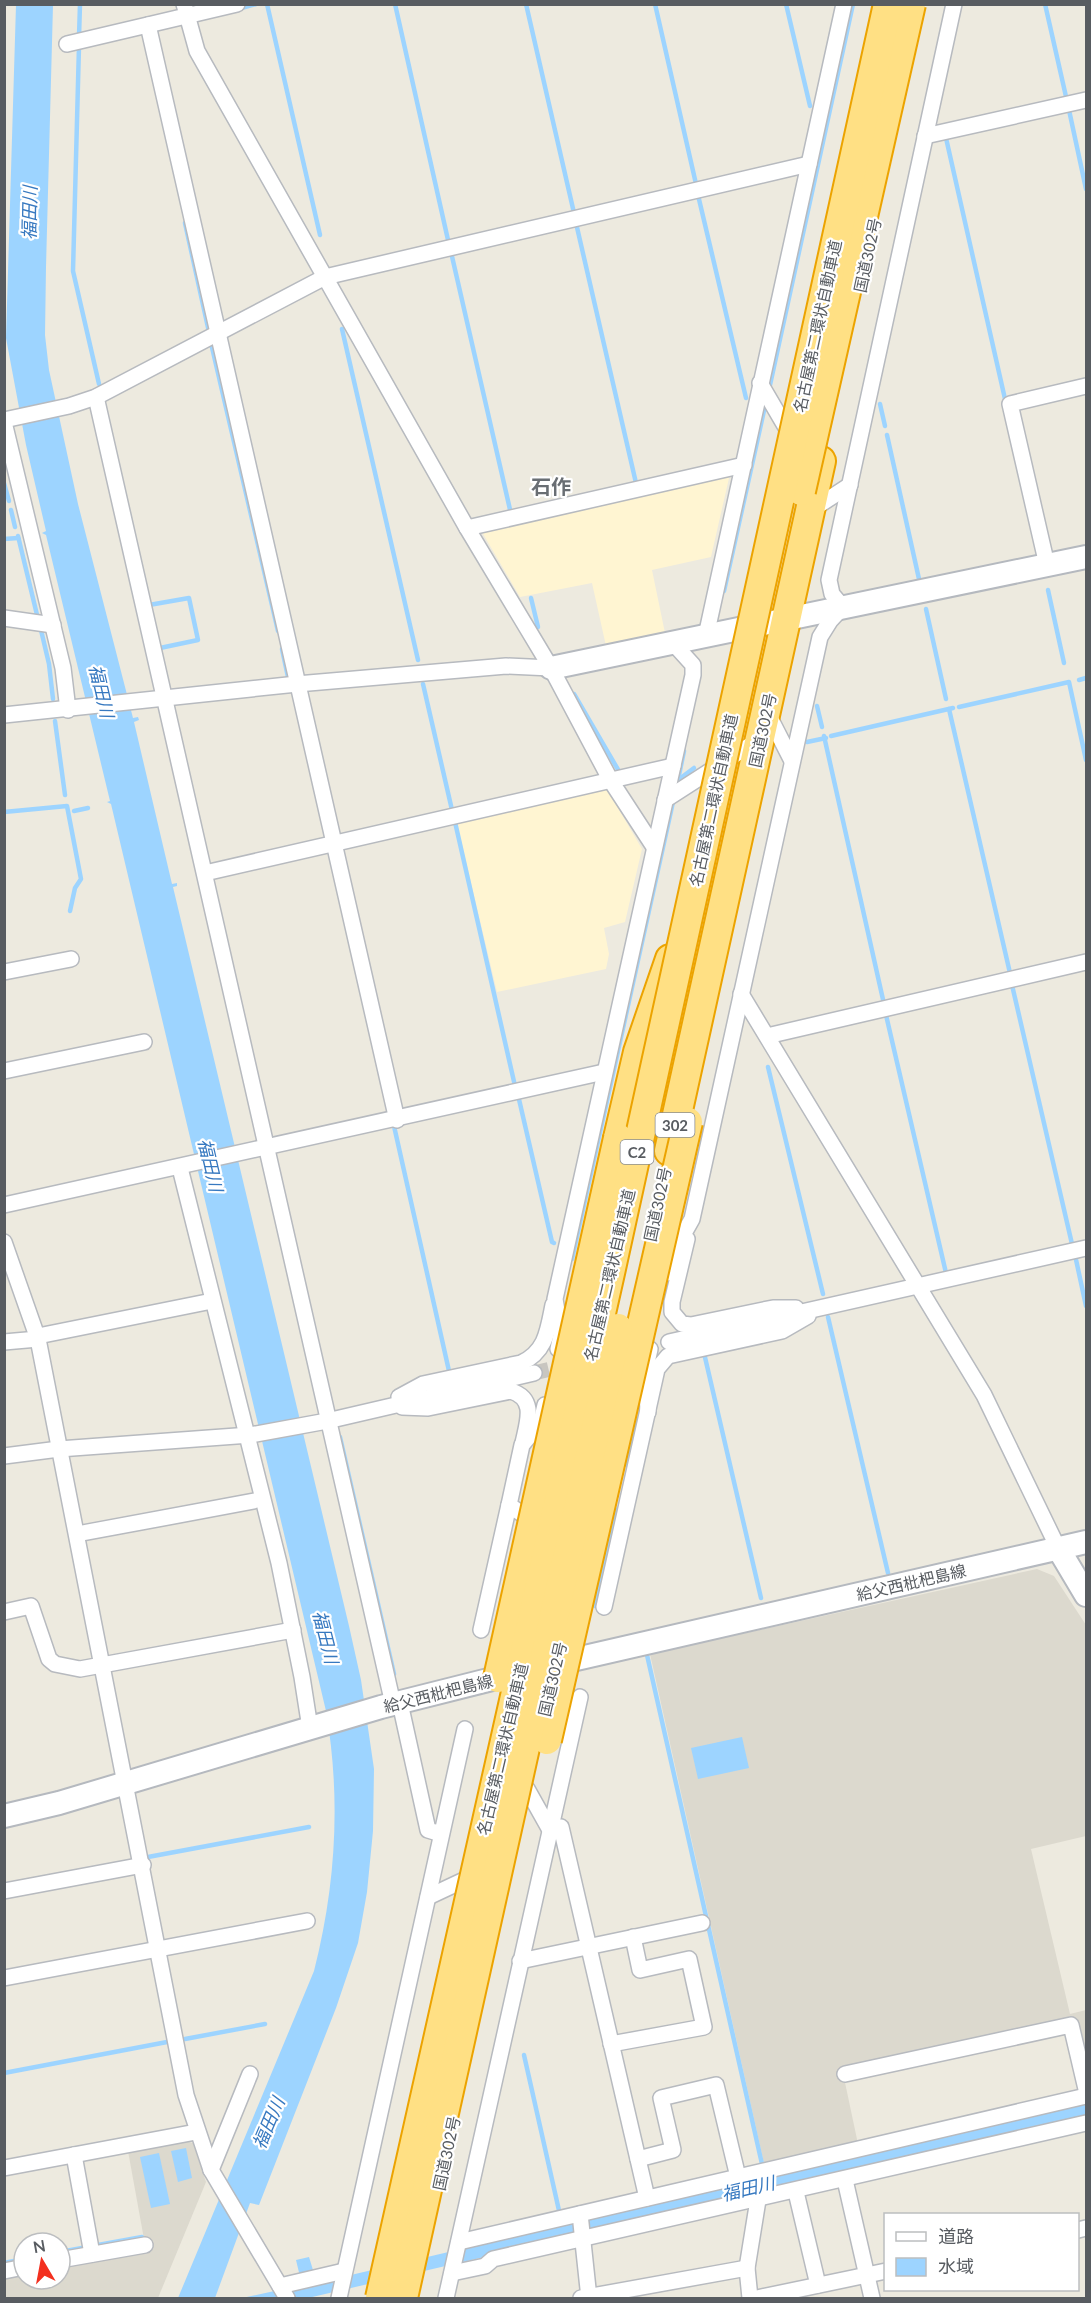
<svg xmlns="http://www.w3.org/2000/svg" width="1091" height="2303" font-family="Lato,'Noto Sans JP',sans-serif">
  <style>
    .commercial { fill: #fff5d2 }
    .education { fill: #dcd9ce }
    .water { fill: #9dd4ff }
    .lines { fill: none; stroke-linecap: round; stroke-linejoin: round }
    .stream { stroke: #9dd4ff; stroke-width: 4.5 }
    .street-tunnel { stroke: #c8c6c0; stroke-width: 15; stroke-dasharray: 15 8; stroke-linecap: butt }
    .street-casing { stroke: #b7babf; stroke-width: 18 }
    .secondary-casing { stroke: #b5b9bf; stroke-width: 26 }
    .highway-casing { stroke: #eca300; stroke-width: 32 }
    .street { stroke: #fff; stroke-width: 15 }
    .secondary { stroke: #fff; stroke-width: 22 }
    .highway { stroke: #ffe084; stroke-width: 28 }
    .highway-bridge-casing { stroke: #eca300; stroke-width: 32; stroke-linecap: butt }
    .highway-bridge { stroke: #ffe084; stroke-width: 28 }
    .labels { text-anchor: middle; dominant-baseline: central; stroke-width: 4.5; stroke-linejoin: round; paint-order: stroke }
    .shield { fill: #fff; stroke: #8a8d90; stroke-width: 1.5 }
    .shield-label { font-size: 15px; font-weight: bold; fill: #585c61 }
    .street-label { font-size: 16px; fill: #585c61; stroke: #fff }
    .water-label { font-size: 18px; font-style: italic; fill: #3779c0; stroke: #fff }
    .quarter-label { font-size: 20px; font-weight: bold; fill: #696e73; stroke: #fff }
  </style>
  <rect width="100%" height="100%" fill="#edeadf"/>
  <g class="commercial">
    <polygon points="725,474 729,478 711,557 652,570 665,633 606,646 592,583 520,597 482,532"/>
    <polygon points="607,789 642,849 625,922 604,928 609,954 606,969 497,992 457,824"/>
  </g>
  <g class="education">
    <polygon points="1037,1569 1054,1576 1086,1625 1086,1836 1031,1849 1070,2014 1086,2010 1086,2070 1076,2021 843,2073 858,2144 765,2168 650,1654"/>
    <polygon points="186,2141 193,2143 206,2182 158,2298 5,2298 4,2275 24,2272 24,2279 60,2279 60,2265 146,2250 128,2151"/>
  </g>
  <g class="water">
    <path d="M16,5H53L46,267L45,335L49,370L78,504L133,718L138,717L139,720L134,722L172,884L177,883V886L173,887L349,1626L361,1680L374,1769L373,1831L367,1892L358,1943L336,2008L259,2205L250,2203L215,2298H178L314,1971C336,1885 341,1798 326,1711L111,804L107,802L110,801L46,535L42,533L46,531L26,445L6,338Z"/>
    <polygon points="742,1737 749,1768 698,1779 691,1748"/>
    <polygon points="1086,2102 1086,2117 308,2298 242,2298 302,2285 296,2260 309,2257 317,2283"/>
    <polygon points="186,2148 192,2178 178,2182 171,2151"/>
    <polygon points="159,2153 170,2204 151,2208 140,2157"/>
  </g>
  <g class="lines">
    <g class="stream">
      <polyline points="267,4 320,235"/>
      <polyline points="395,4 448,240"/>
      <polyline points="526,4 574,213"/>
      <polyline points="655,4 696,184"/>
      <polyline points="786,4 810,106"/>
      <polyline points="1045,4 1067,101"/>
      <polyline points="238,9 256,4"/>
      <polyline points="79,37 80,4"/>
      <polyline points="82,46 79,46 73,271 99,384"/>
      <polyline points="1069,110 1086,189"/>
      <polyline points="946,138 1005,399"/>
      <polyline points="698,195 746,398"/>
      <polyline points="185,223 209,332"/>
      <polyline points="576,223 636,483"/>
      <polyline points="451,252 511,514"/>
      <polyline points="342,329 418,660"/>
      <polyline points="208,345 211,343 278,631"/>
      <polyline points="770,385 853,4"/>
      <polyline points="880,404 885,426"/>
      <polyline points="887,435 919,579"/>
      <polyline points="4,483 9,501"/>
      <polyline points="11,510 15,527"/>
      <polyline points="18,536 38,619"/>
      <polyline points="4,539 18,538"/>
      <polyline points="1048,590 1064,663"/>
      <polyline points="724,591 765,406"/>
      <polyline points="531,598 538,627"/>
      <polyline points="149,605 189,598 198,640 160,648 160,651"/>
      <polyline points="926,609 946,699"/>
      <polyline points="41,630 49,664 53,699"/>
      <polyline points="282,649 288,677"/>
      <polyline points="1079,680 1086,678"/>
      <polyline points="423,684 452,810"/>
      <polyline points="574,694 620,773"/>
      <polyline points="817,706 822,727"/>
      <polyline points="959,707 1069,682 1086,760"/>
      <polyline points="949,709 1010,973"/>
      <polyline points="55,721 65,795"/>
      <polyline points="824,736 884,1004"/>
      <polyline points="831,736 953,708"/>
      <polyline points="807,742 826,738"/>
      <polyline points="678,780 684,751"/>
      <polyline points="678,780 694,768"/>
      <polyline points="74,811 88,808"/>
      <polyline points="4,812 67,806 81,879 75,888 70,911"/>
      <polyline points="455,822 515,1086"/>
      <polyline points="1012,985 1072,1244"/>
      <polyline points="886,1015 946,1273"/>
      <polyline points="768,1067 823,1294"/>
      <polyline points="518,1095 552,1242 554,1243"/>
      <polyline points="394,1126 449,1371"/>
      <polyline points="1075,1255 1086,1306"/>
      <polyline points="572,1259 673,802"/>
      <polyline points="828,1317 888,1573"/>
      <polyline points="704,1353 761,1598"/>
      <polyline points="340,1437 394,1674"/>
      <polyline points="627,1465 636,1422 633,1416"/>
      <polyline points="595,1606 618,1509"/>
      <polyline points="647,1655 762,2164"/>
      <polyline points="148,1857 309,1827"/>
      <polyline points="185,2039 265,2024"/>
      <polyline points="524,2055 560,2215"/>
      <polyline points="4,2073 167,2042"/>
      <polyline points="98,2245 142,2237"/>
      <polyline points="60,2252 82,2248"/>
      <polyline points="4,2263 24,2259"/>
    </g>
    <polyline class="street-tunnel" points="534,1373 572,1364"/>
    <defs>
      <g id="street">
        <polyline points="184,4 197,51 467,528 551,668 611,781 654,847"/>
        <polyline points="148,25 397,1120"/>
        <polyline points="67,44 237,4"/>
        <polyline points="925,136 1086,100"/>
        <polyline points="760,383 791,436"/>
        <polyline points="96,397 393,1704"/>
        <polyline points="4,420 69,406 96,397 325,277 809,164"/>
        <polyline points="4,422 63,668 68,710"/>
        <polyline points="810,511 850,485"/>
        <polyline points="467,528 744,465"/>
        <polyline points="1047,565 1010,404 1086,386"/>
        <polyline points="4,618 53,625"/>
        <polyline points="706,636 844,4"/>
        <polyline points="768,714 792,761"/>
        <polyline points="4,715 297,684 506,666 551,668"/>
        <polyline points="665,800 758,740"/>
        <polyline points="205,873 673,766"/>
        <polyline points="4,972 71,959"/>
        <polyline points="741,994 984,1395 1058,1548"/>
        <polyline points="767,1036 1086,962"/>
        <polyline points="4,1071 144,1042"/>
        <polyline points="180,1168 279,1563 302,1677 310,1728"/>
        <polyline points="4,1205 604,1072"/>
        <polyline points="687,1239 672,1302 672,1312 682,1324 691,1325 773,1308 796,1308"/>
        <polyline points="4,1242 38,1339 186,2095 211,2170 287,2298"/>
        <polyline points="667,1273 670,1258 692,1219 820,637 830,621 843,607 832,594 829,580 954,4"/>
        <polyline points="38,1336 212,1301"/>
        <polyline points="4,1342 38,1339"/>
        <polyline points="669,1342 1086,1248"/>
        <polyline points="558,1349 561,1335 555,1299 693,675 693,665 673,643"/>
        <path d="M399,1397L423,1384L521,1363C546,1352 548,1330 553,1305"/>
        <path d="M402,1407L428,1408L511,1391C537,1399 527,1423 523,1443"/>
        <polyline points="648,1412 646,1367 650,1349"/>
        <polyline points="4,1456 59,1449 250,1435 327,1421 534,1373"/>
        <polyline points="535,1523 509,1505 522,1445 541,1422 545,1405"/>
        <polyline points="77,1534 254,1501"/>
        <polyline points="604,1607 657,1369 668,1356 677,1354 782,1331 808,1316"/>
        <polyline points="4,1612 31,1606 49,1659 55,1664 80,1669 293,1630"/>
        <polyline points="481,1630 509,1505"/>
        <polyline points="400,1703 428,1830 441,1834"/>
        <polyline points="527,1789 550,1830 561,1827 647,2198"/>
        <polyline points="4,1891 143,1865"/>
        <polyline points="428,1897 477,1874"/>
        <polyline points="520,1961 702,1923"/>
        <polyline points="4,1978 307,1921"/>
        <polyline points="611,2044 704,2027 689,1959 640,1970 633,1937"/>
        <polyline points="845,2074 1071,2025 1086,2089"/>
        <polyline points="74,2155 92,2254"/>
        <polyline points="638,2159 673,2150 661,2098 716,2085 738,2177"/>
        <polyline points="4,2168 196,2132"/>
        <polyline points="211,2170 250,2074"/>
        <polyline points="845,2180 872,2298"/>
        <polyline points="796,2192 818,2285"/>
        <polyline points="580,2214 589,2298"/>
        <polyline points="1078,2230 1086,2228"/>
        <polyline points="459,2242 1086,2096"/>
        <polyline points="60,2260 145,2245"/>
        <polyline points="4,2271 24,2267"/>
        <polyline points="452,2273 485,2266 493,2259 1086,2123"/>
        <polyline points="280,2286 344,2271"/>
        <polyline points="339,2298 465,1729"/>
        <polyline points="446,2298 580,1697"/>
        <polyline points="581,2298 747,2268"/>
        <polyline points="750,2298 747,2268 758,2200"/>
        <polyline points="757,2298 886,2271"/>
      </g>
      <g id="secondary">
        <polyline points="551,668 1086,557"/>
        <polyline points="1058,1548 1086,1595"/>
        <polyline points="550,1665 1086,1542"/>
        <polyline points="4,1816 59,1803 381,1707 512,1674"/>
      </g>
      <g id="highway">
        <polyline points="618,1138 638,1052 670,959"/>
        <polyline points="669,1151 821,461"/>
      </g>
    </defs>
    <use href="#street" class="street-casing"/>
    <use href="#secondary" class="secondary-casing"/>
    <use href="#highway" class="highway-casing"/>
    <use href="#street" class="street"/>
    <use href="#secondary" class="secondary"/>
    <use href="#highway" class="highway"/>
    <defs>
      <g id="highway-bridge">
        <polyline points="801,491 911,4"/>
        <polyline points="498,1678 618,1138"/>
        <polyline points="547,1740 688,1122"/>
        <polyline points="380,2298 610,1273 888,4"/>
        <polyline points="403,2298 618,1328"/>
      </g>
    </defs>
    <use href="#highway-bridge" class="highway-bridge-casing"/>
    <use href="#highway-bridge" class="highway-bridge"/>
  </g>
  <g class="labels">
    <g class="shield">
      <rect x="655.5" y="1113" width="39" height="24" rx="4.5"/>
      <rect x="620.5" y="1140" width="33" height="24" rx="4.5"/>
    </g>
    <g class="shield-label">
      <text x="675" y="1125">302</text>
      <text x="637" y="1152">C2</text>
    </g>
    <g class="street-label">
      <text transform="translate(867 255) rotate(-78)">国道302号</text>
      <text transform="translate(817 326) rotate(-78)">名古屋第二環状自動車道</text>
      <text transform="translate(762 730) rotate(-78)">国道302号</text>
      <text transform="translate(713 800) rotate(-78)">名古屋第二環状自動車道</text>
      <text transform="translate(657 1204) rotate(-78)">国道302号</text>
      <text transform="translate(609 1275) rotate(-77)">名古屋第二環状自動車道</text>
      <text transform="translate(911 1582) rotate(-13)">給父西枇杷島線</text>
      <text transform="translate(552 1679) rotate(-77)">国道302号</text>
      <text transform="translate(438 1693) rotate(-14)">給父西枇杷島線</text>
      <text transform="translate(502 1749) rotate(-77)">名古屋第二環状自動車道</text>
      <text transform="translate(446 2153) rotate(-78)">国道302号</text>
    </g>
    <g class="water-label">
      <text transform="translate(29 213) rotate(-89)">福田川</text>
      <text transform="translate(102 691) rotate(77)">福田川</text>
      <text transform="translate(211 1165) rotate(77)">福田川</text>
      <text transform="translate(326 1637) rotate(76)">福田川</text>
      <text transform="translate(268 2123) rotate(-67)">福田川</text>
      <text transform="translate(748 2188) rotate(-13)">福田川</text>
    </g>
    <g class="quarter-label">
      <text x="551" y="486">石作</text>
    </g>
  </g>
  <rect width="1091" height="2303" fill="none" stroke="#585c61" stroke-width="12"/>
  <rect x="884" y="2213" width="195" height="78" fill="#ffffff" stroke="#bcbec0" stroke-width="1.5"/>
  <rect x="896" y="2232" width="30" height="9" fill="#ffffff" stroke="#bcbec0" stroke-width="1.5"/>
  <text x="938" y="2243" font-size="18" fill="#585c61">道路</text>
  <rect x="896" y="2258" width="30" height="18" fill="#9dd4ff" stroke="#bcbec0" stroke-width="1.5"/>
  <text x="938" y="2273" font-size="18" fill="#585c61">水域</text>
  <g transform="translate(42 2261) rotate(350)"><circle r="28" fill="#ffffff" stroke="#bcbec0" stroke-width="1.5"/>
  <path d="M0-4.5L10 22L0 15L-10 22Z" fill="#f3301f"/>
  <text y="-9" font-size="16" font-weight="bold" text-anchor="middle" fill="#585c61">N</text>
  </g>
</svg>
